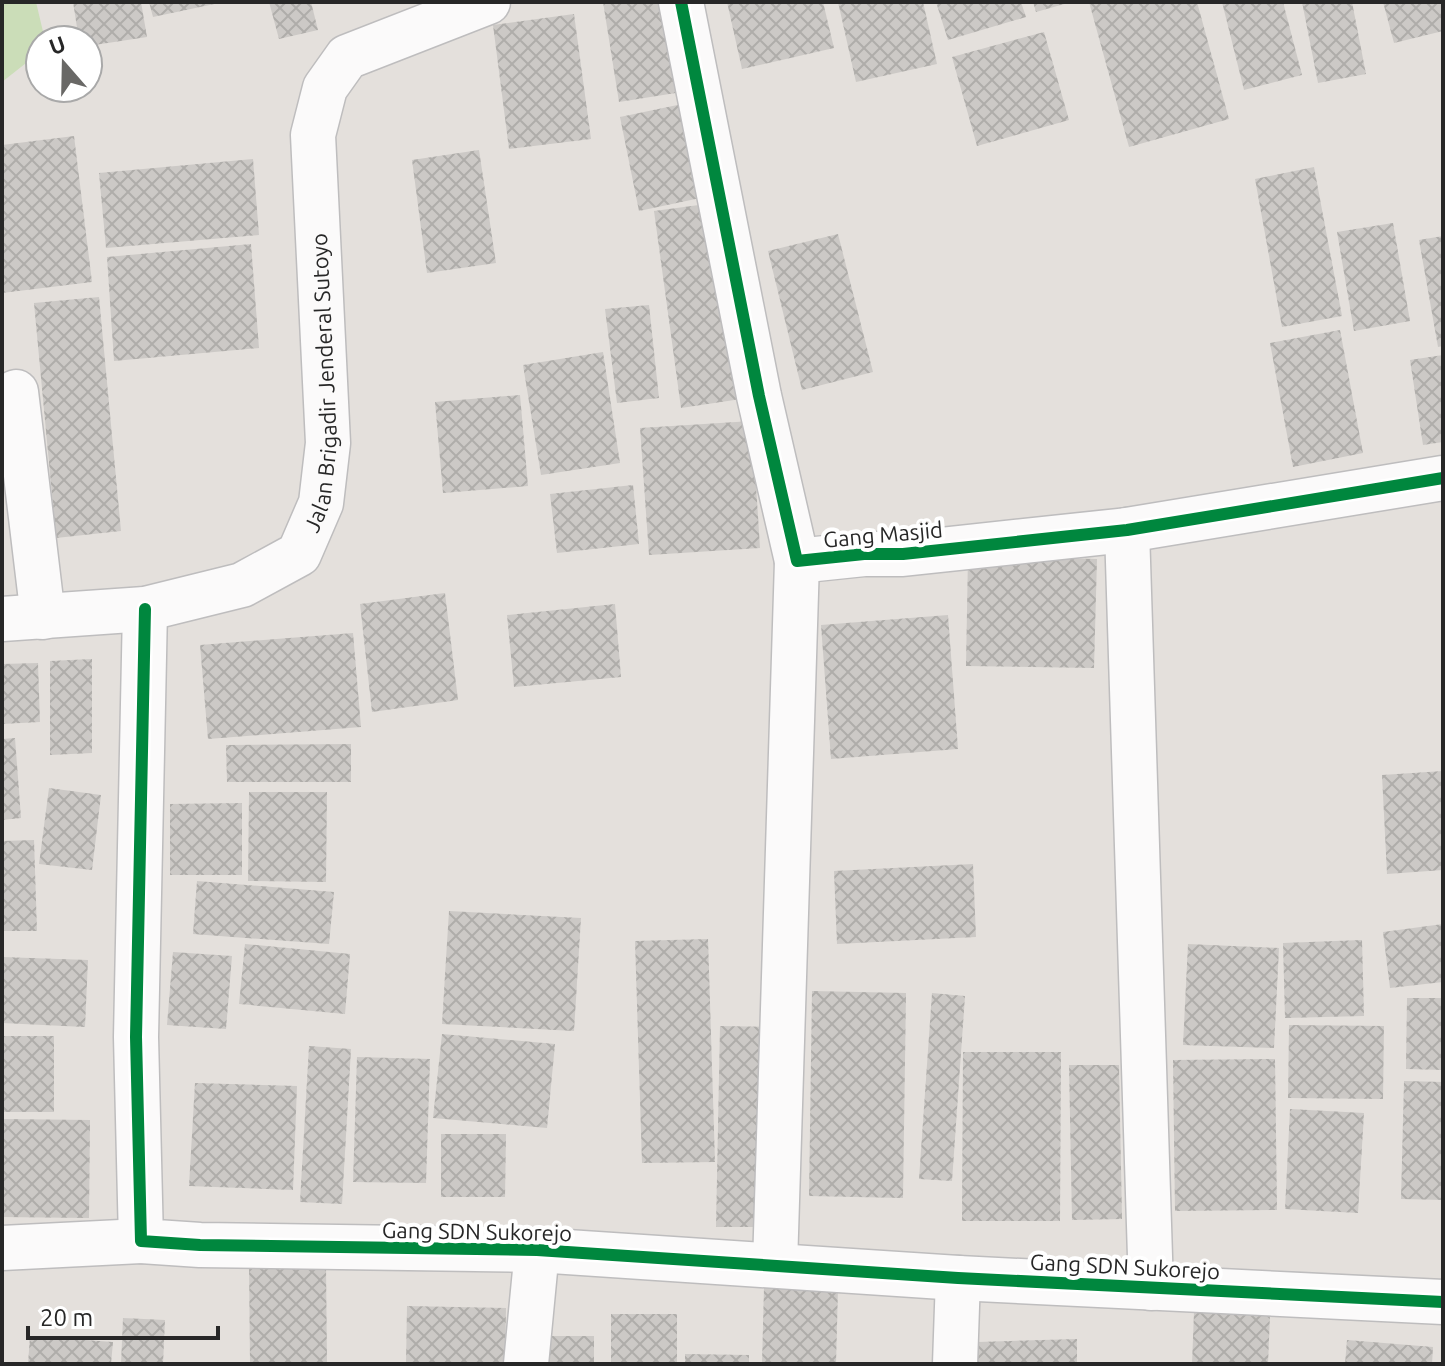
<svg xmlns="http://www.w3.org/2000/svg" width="1445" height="1366" font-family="Ubuntu,sans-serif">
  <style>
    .grass { fill: #cbddb8 }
    .building { fill: url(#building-cross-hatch) }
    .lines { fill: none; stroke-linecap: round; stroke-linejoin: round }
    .minor-casing { stroke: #bebdbe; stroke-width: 47 }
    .tertiary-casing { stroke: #bebdbe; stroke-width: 47 }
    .minor { stroke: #fbfafa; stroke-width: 44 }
    .tertiary { stroke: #fbfafa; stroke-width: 44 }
    .cycleway-casing { stroke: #fff; stroke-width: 17 }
    .cycleway { stroke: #00873e; stroke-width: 12 }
    .labels { text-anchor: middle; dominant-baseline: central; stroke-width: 8; stroke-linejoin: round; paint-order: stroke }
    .street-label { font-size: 22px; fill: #272727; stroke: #fff }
  </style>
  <defs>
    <pattern id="building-cross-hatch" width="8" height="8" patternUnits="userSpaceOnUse" patternTransform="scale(2)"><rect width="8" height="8" fill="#ccc9c6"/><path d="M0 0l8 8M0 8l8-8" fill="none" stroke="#afadaa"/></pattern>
  </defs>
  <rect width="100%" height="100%" fill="#e4e0dc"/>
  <polygon class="grass" points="2,2 36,2 45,40 40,40 40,52 2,82"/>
  <g class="building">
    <polygon points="73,2 141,2 147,37 88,46 88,40 79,40"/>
    <polygon points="149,2 219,2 219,3 153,17"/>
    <polygon points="269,2 311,2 318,30 279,39"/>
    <polygon points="603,2 668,2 682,92 619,102"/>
    <polygon points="727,2 823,2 834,48 742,69"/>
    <polygon points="838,2 923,2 937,64 856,82"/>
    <polygon points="936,2 1021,2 1026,17 948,40"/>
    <polygon points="1033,2 1068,2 1068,3 1036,12"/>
    <polygon points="1089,2 1197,2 1229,119 1129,147"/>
    <polygon points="1222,2 1283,2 1302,75 1244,90"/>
    <polygon points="1302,2 1352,2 1366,74 1318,83"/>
    <polygon points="1383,2 1443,2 1443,31 1394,43"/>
    <polygon points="574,14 591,139 509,149 493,25"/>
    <polygon points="1044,32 1069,120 977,146 952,57"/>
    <polygon points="687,103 705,197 639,211 620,117"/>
    <polygon points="74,136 92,282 2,293 2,145"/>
    <polygon points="479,150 496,263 427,273 412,160"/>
    <polygon points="253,159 259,235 106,248 99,173"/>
    <polygon points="1314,167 1342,316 1282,327 1255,179"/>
    <polygon points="714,203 741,399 681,408 654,211"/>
    <polygon points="1393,223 1410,321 1354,331 1337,232"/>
    <polygon points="838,234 873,372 802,390 768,251"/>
    <polygon points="1443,236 1443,346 1438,347 1419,240"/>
    <polygon points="251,244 259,348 114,361 107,257"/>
    <polygon points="99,297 121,531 56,538 34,303"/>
    <polygon points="649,305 659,398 617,403 605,309"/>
    <polygon points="1340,330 1363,453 1293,467 1270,343"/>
    <polygon points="603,352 620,463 541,475 523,365"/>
    <polygon points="1443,355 1443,442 1423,445 1410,360"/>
    <polygon points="520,395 528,486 443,493 435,402"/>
    <polygon points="752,421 760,548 649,555 640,428"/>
    <polygon points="633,485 639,544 557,553 550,494"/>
    <polygon points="968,556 1097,559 1094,668 966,666"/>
    <polygon points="445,593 458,700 372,712 360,604"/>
    <polygon points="615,604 621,677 514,687 507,615"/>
    <polygon points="948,615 958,749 831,759 821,625"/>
    <polygon points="353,633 361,727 208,739 200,645"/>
    <polygon points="92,659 92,753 50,755 50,661"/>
    <polygon points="38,663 40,722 2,724 2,664"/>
    <polygon points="15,738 21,818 2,820 2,739"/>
    <polygon points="351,744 351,782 227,782 226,745"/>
    <polygon points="1443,771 1443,870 1387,874 1382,775"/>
    <polygon points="49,788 101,795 92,870 39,864"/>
    <polygon points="249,792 327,792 326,882 248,881"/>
    <polygon points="242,803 242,875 170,875 170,804"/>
    <polygon points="34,840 37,931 2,931 2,841"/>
    <polygon points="973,864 976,937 837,944 834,871"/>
    <polygon points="197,881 334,892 329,944 193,934"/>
    <polygon points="449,911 581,918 574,1031 442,1024"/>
    <polygon points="1443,924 1443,982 1390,988 1383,932"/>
    <polygon points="708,939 715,1162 642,1163 635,941"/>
    <polygon points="1362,940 1364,1016 1285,1018 1283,943"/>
    <polygon points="245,944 350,954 345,1014 239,1004"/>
    <polygon points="1188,944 1279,948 1274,1048 1183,1045"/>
    <polygon points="173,952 232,956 226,1029 167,1025"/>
    <polygon points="2,957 88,960 85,1027 2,1023"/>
    <polygon points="812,991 906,993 903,1198 809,1196"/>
    <polygon points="932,993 965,996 952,1181 919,1179"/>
    <polygon points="1407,998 1443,998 1443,1070 1406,1069"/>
    <polygon points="1289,1025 1384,1026 1383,1099 1288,1098"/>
    <polygon points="720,1026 776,1027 772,1227 716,1227"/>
    <polygon points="442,1034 555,1044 547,1128 433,1118"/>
    <rect x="2" y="1036" width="52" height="76"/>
    <polygon points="309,1046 351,1049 342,1204 300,1202"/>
    <polygon points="963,1052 1061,1052 1060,1221 962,1221"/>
    <polygon points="357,1057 430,1059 426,1183 353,1182"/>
    <polygon points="1275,1059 1277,1210 1175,1211 1173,1060"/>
    <polygon points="1069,1065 1119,1065 1122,1219 1072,1220"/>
    <polygon points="1404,1081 1443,1082 1443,1200 1401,1199"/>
    <polygon points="195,1083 297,1086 293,1190 189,1186"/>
    <polygon points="1290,1109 1364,1113 1358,1213 1285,1209"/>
    <polygon points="2,1119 90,1120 89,1218 2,1217"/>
    <polygon points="441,1134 506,1134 505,1197 441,1197"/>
    <polygon points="326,1264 327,1364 250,1364 249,1265"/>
    <polygon points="764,1287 838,1288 836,1364 762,1364"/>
    <polygon points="407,1306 506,1308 505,1364 406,1364"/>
    <polygon points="1194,1312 1270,1315 1268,1364 1192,1364"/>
    <rect x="611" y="1314" width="66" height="50"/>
    <polygon points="123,1318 165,1320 163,1364 121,1364"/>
    <polygon points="30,1336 113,1342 111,1364 28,1364"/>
    <rect x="543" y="1336" width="51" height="28"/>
    <polygon points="1077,1339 1077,1364 978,1364 978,1342"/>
    <polygon points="1347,1340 1433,1347 1432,1364 1345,1364"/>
    <polygon points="685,1354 749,1355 749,1364 685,1364"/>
  </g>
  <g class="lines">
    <defs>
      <g id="minor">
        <polyline points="681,2 759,396 797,561 864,554 903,554 1127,530 1443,478"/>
        <polyline points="16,392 43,617"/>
        <polyline points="1127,530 1151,1288"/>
        <polyline points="145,609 136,1037 141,1241 200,1245 537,1250 958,1278 1443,1302"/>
        <polyline points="2,1248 141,1241"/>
        <polyline points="775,1265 797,561"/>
        <polyline points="526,1364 537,1250"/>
        <polyline points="955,1364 958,1278"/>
      </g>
      <g id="tertiary">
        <path id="s1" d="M2,619L145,609L242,585L299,554L321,503L328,443L313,135L325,88L347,57L488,2"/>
      </g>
    </defs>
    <use href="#minor" class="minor-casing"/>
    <use href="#tertiary" class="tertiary-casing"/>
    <use href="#minor" class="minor"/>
    <use href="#tertiary" class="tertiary"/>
    <defs>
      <g id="cycleway">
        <polyline points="681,2 759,396 797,561 864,554 903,554 1127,530 1443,478"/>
        <polyline points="145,609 136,1037 141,1241 200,1245 537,1250 958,1278 1443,1302"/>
      </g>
    </defs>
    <use href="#cycleway" class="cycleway-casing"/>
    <use href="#cycleway" class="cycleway"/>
  </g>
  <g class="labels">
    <g class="street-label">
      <text stroke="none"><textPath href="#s1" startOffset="484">Jalan Brigadir Jenderal Sutoyo</textPath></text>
      <text transform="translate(883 534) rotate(-5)">Gang Masjid</text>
      <text transform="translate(477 1231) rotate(1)">Gang SDN Sukorejo</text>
      <text transform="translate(1125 1266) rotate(3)">Gang SDN Sukorejo</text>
    </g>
  </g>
  <rect width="1445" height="1366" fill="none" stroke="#272727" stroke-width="8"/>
  <g transform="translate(64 64) rotate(340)"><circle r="38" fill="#ffffff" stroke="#a9a9a9" stroke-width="2"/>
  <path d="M0-6L14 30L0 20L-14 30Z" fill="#696866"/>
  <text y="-12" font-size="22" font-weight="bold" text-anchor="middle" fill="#272727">U</text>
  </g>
  <path d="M28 1326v12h190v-12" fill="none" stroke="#272727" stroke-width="4"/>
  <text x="40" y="1326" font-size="24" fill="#272727" stroke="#ffffff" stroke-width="6" paint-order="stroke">20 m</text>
</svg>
